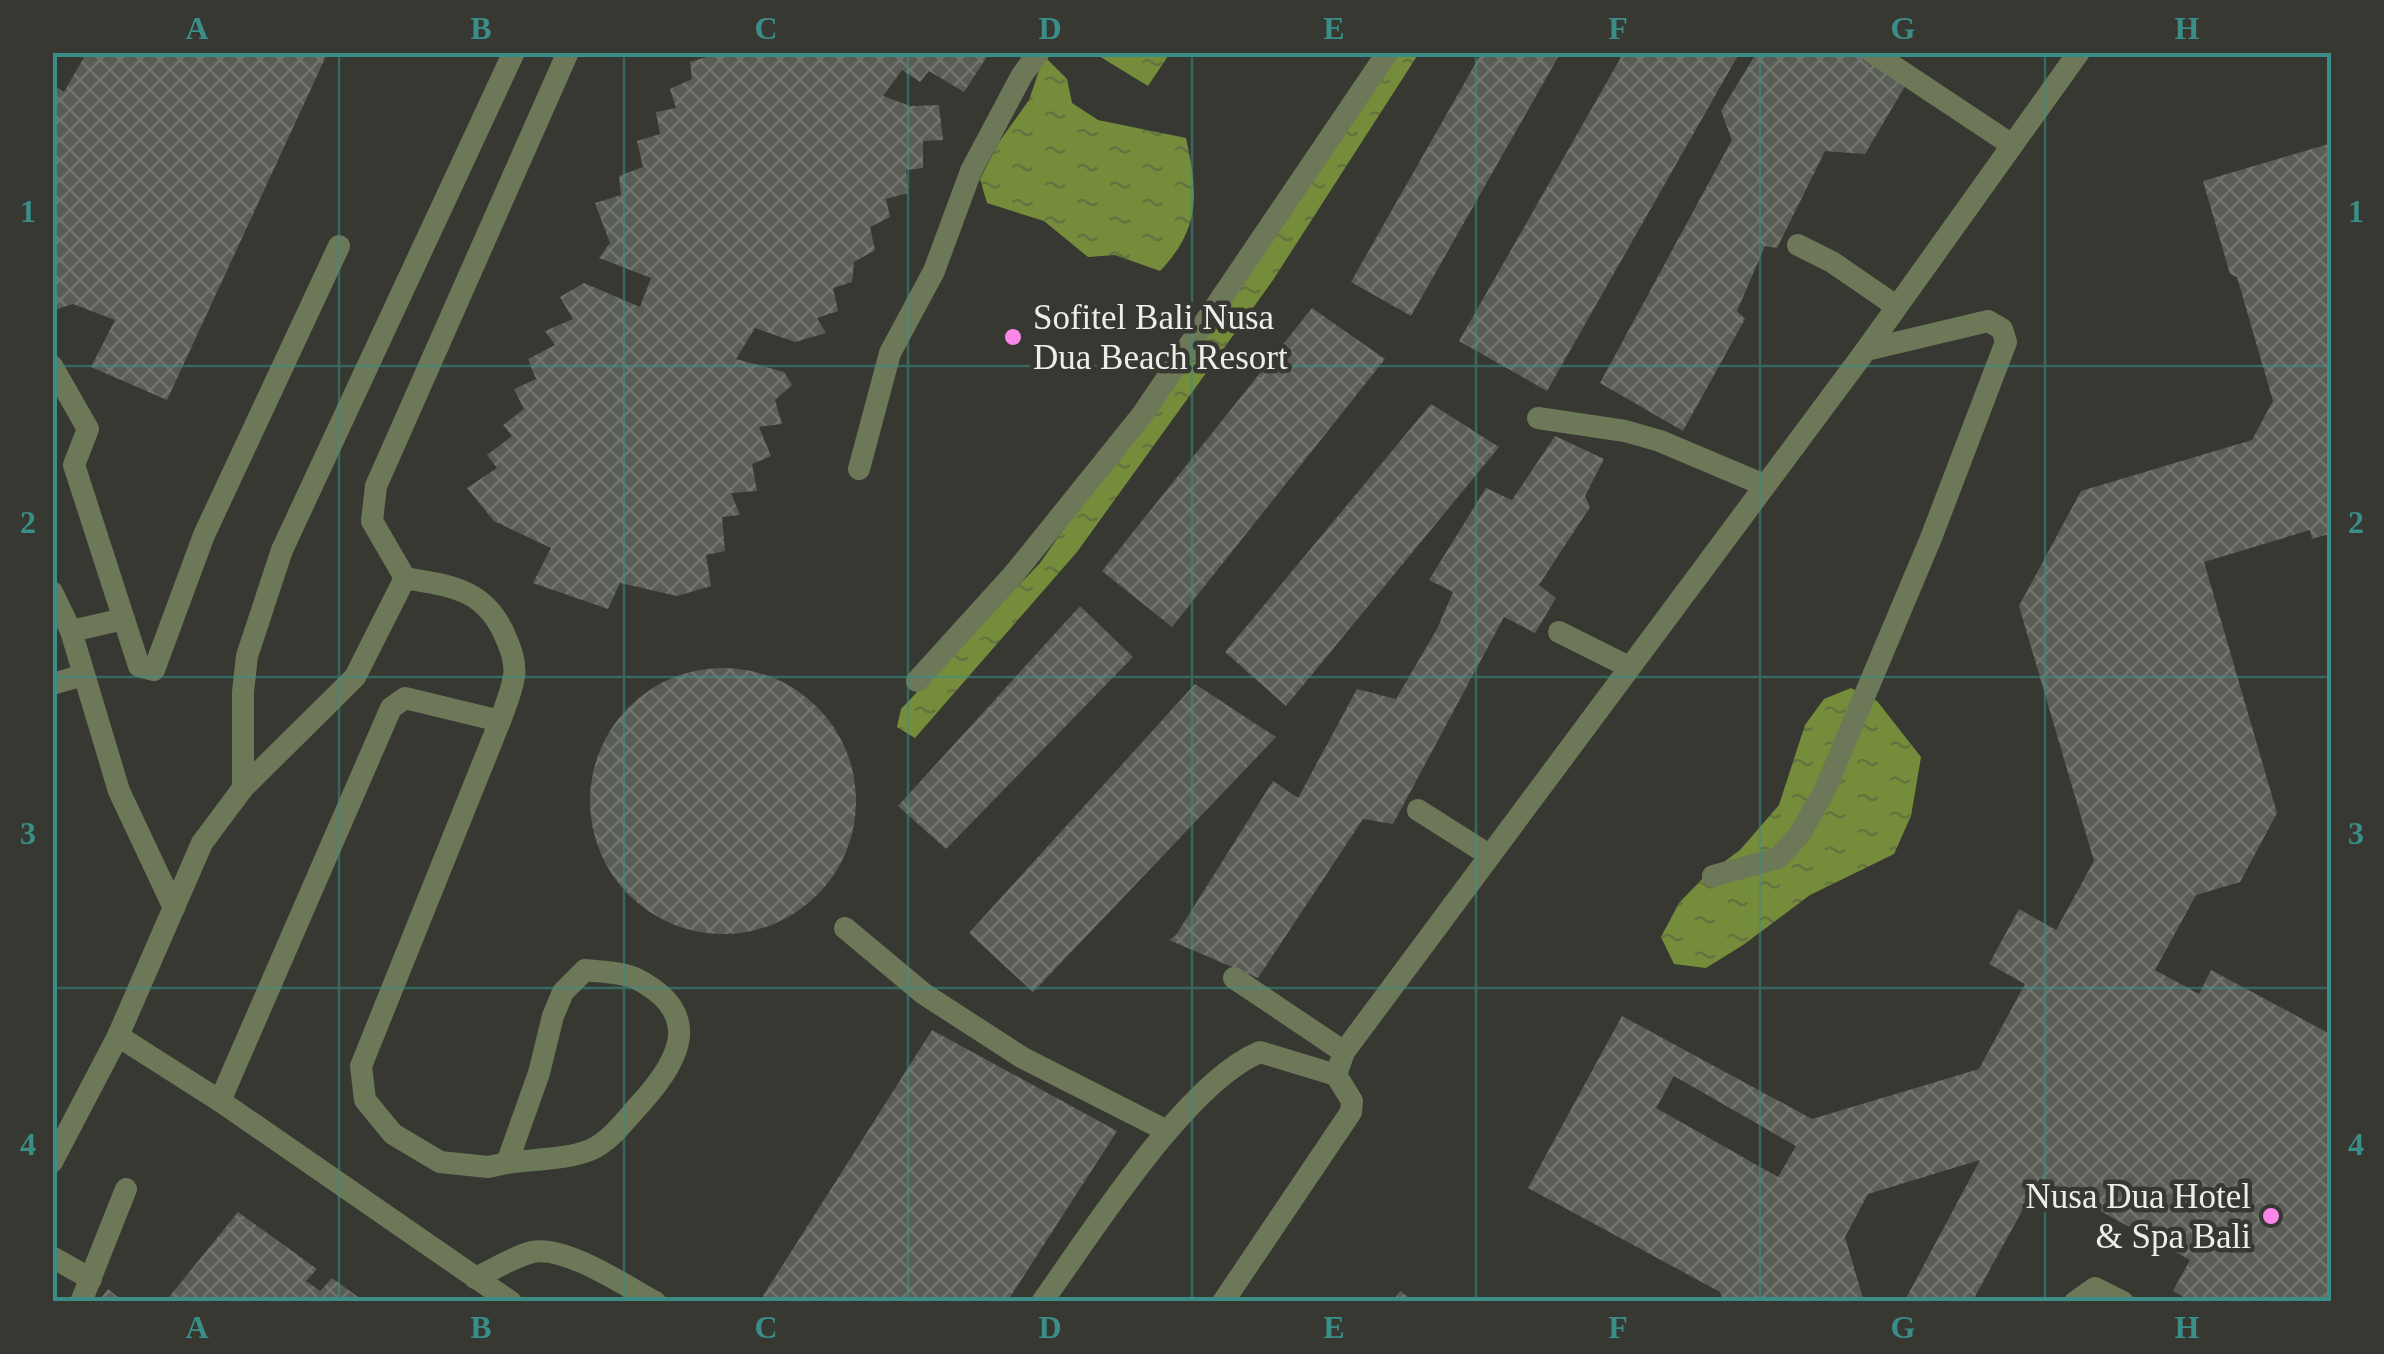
<svg xmlns="http://www.w3.org/2000/svg" width="2384" height="1354" font-family="Georgia,serif">
  <style>
    .water { fill: url(#water-ripples) }
    .building { fill: url(#building-cross-hatch); fill-rule: evenodd }
    .lines { fill: none; stroke-linecap: round; stroke-linejoin: round }
    .service { stroke: #6d7858; stroke-width: 22 }
    .grid { fill: none; stroke: #3b8e87; stroke-width: 2.5; stroke-opacity: 0.55 }
    .poi-dot { fill: #fa87e8; stroke: #363831; stroke-width: 4 }
    .labels { text-anchor: middle; dominant-baseline: central; stroke-width: 9; stroke-linejoin: round; paint-order: stroke }
    .poi-label { font-size: 35px; fill: #eceee9; stroke: #363831; text-anchor: start }
    .neatline { fill: none; stroke: #3b8e87; stroke-width: 4 }
    .grid-label { font-size: 32px; text-anchor: middle; font-weight: bold; fill: #3b8e87 }
  </style>
  <defs>
    <pattern id="water-ripples" width="26" height="14" patternUnits="userSpaceOnUse" patternTransform="scale(2.5)"><rect width="26" height="14" fill="#758d3b"/><path d="M2 4q2-2 4 0t4 0M15 11q2-2 4 0t4 0" fill="none" stroke="#65743f"/></pattern>
    <pattern id="building-cross-hatch" width="8" height="8" patternUnits="userSpaceOnUse" patternTransform="scale(2.5)"><rect width="8" height="8" fill="#5a5d55"/><path d="M0 0l8 8M0 8l8-8" fill="none" stroke="#72756d"/></pattern>
  </defs>
  <rect width="100%" height="100%" fill="#363831"/>
  <g class="water">
    <polygon points="1094,53 1170,53 1148,86"/>
    <polygon points="1399,53 1419,53 1273,280 1077,552 915,738 897,727 901,709 1040,563"/>
    <path d="M1044,56L1067,79L1072,103L1098,120L1186,138C1198,193 1201,228 1160,271L1115,255L1088,257L1044,221L987,203L980,179L999,142L1029,100Z"/>
    <polygon points="1851,688 1877,701 1921,757 1911,816 1894,854 1810,895 1743,945 1706,968 1674,964 1661,937 1679,903 1705,876 1740,850 1779,805 1805,725 1824,699"/>
  </g>
  <g class="building">
    <polygon points="87,52 328,52 167,400 91,367 115,320 73,304 52,311 52,84 64,92"/>
    <polygon points="709,52 990,52 964,92 929,71 920,82 902,70 883,96 910,106 939,105 943,140 923,141 923,168 906,170 908,193 886,199 890,217 870,227 875,250 854,262 852,282 833,288 838,311 817,318 826,333 795,342 755,328 736,359 784,372 792,385 775,400 782,424 759,427 771,456 752,464 757,491 731,493 740,515 722,517 725,551 706,555 711,586 677,596 620,583 608,609 533,583 551,548 494,521 467,488 497,468 487,455 512,436 503,425 524,409 514,389 536,379 528,359 555,345 545,331 573,319 560,297 584,283 640,307 651,278 599,258 610,243 595,203 621,195 619,176 643,167 637,141 660,134 656,112 676,108 670,89 692,79 690,62 710,56"/>
    <polygon points="1482,52 1561,52 1411,316 1351,282"/>
    <polygon points="1624,52 1740,52 1547,391 1459,341"/>
    <polygon points="1757,52 1788,57 1793,52 1862,52 1908,81 1865,154 1825,151 1777,248 1765,246 1737,311 1745,319 1683,431 1600,383 1732,140 1721,111"/>
    <path d="M2332,143V533L2312,539L2310,530L2204,562L2277,813L2240,882L2196,895L2155,970L2199,994L2211,970L2332,1035V1302H2192L2173,1291L2190,1260L2040,1178L1972,1302H1904L1980,1160L1868,1194L1845,1237L1864,1302H1723L1720,1292L1528,1188L1622,1016L1812,1119L1979,1069L2025,984L1989,964L2019,909L2056,930L2094,861L2019,606L2081,491L2252,440L2273,401L2237,277L2230,274L2203,181ZM1674,1076L1796,1146L1778,1177L1656,1108Z"/>
    <polygon points="1312,308 1385,359 1172,627 1102,571"/>
    <polygon points="1431,404 1499,447 1286,706 1225,652"/>
    <polygon points="1555,436 1604,459 1585,496 1590,507 1539,585 1556,598 1535,633 1504,617 1393,824 1363,819 1258,978 1169,940 1176,935 1273,781 1298,798 1357,689 1396,699 1437,629 1453,592 1429,580 1486,488 1512,500"/>
    <polygon points="1080,606 1133,657 946,849 898,806"/>
    <circle cx="723" cy="801" r="133"/>
    <polygon points="1195,684 1276,737 1033,992 969,933"/>
    <polygon points="932,1030 1117,1131 1007,1302 772,1302 763,1296"/>
    <polygon points="238,1212 317,1269 306,1281 320,1291 332,1278 365,1302 165,1302"/>
    <polygon points="108,1289 124,1302 98,1302"/>
    <polygon points="1400,1291 1415,1302 1392,1302"/>
  </g>
  <g class="lines">
    <g class="service">
      <polyline points="1872,52 2012,145"/>
      <polyline points="1798,245 1832,262 1896,306"/>
      <polyline points="52,366 88,429 74,465 139,666 154,670 204,535 339,246"/>
      <polyline points="1538,418 1625,431 1660,441 1764,485"/>
      <polyline points="859,469 890,353 934,271 971,171 1022,75 1039,52"/>
      <polyline points="405,578 372,521 376,486 568,52"/>
      <polyline points="52,592 71,631 119,791 174,908"/>
      <polyline points="71,631 124,619"/>
      <polyline points="1559,632 1629,667"/>
      <polyline points="917,681 1014,574 1142,415 1388,52"/>
      <polyline points="52,684 84,675"/>
      <polyline points="243,788 243,692 247,656 282,550 514,52"/>
      <polyline points="1418,810 1489,855"/>
      <polyline points="1713,876 1778,858 1799,835 1824,792 1931,538 2006,342 2002,329 1988,321 1866,350"/>
      <polyline points="845,928 924,994 1023,1058 1167,1131"/>
      <path d="M585,970C601,972 623,972 637,979C704,1014 680,1060 641,1103C626,1119 611,1141 590,1150C566,1160 532,1159 507,1163L539,1073L553,1016L563,992Z"/>
      <polyline points="1234,978 1344,1052 1866,350 2079,52"/>
      <polyline points="118,1036 220,1101 511,1302"/>
      <polyline points="220,1101 391,708 405,698 500,721"/>
      <path d="M52,1162L118,1036L202,843L243,788L355,677L405,578C452,586 486,589 506,638C511,649 516,663 514,676C512,691 505,707 500,721L361,1066L365,1100L393,1134L440,1162L488,1167L507,1163"/>
      <polyline points="52,1257 91,1279"/>
      <path d="M475,1278C493,1270 513,1257 532,1252C565,1245 626,1286 655,1302"/>
      <polyline points="81,1302 126,1189"/>
      <path d="M1042,1302C1091,1234 1186,1082 1260,1052L1336,1075L1344,1052"/>
      <polyline points="1223,1302 1351,1112 1352,1101 1336,1075"/>
      <polyline points="2075,1302 2095,1288 2123,1302"/>
    </g>
  </g>
  <path class="grid" d="M339,52V1302M624,52V1302M908,52V1302M1192,52V1302M1476,52V1302M1760,52V1302M2045,52V1302M52,366H2332M52,677H2332M52,988H2332"/>
  <g class="poi-dot">
    <circle cx="1013" cy="337" r="10"/>
    <circle cx="2271" cy="1216" r="10"/>
  </g>
  <g class="labels">
    <g class="poi-label">
      <text x="1033" y="317">Sofitel Bali Nusa<tspan x="1033" dy="40">Dua Beach Resort</tspan></text>
      <text x="2251" y="1196" text-anchor="end">Nusa Dua Hotel<tspan x="2251" dy="40">&amp; Spa Bali</tspan></text>
    </g>
  </g>
  <rect width="2384" height="1354" fill="none" stroke="#363831" stroke-width="110"/>
  <rect x="55" y="55" width="2274" height="1244" class="neatline"/>
  <g class="grid-label">
    <text x="197" y="39">A</text>
    <text x="481" y="39">B</text>
    <text x="766" y="39">C</text>
    <text x="1050" y="39">D</text>
    <text x="1334" y="39">E</text>
    <text x="1618" y="39">F</text>
    <text x="1903" y="39">G</text>
    <text x="2187" y="39">H</text>
    <text x="28" y="222">1</text>
    <text x="2356" y="222">1</text>
    <text x="28" y="533">2</text>
    <text x="2356" y="533">2</text>
    <text x="28" y="844">3</text>
    <text x="2356" y="844">3</text>
    <text x="28" y="1155">4</text>
    <text x="2356" y="1155">4</text>
    <text x="197" y="1338">A</text>
    <text x="481" y="1338">B</text>
    <text x="766" y="1338">C</text>
    <text x="1050" y="1338">D</text>
    <text x="1334" y="1338">E</text>
    <text x="1618" y="1338">F</text>
    <text x="1903" y="1338">G</text>
    <text x="2187" y="1338">H</text>
  </g>
</svg>
